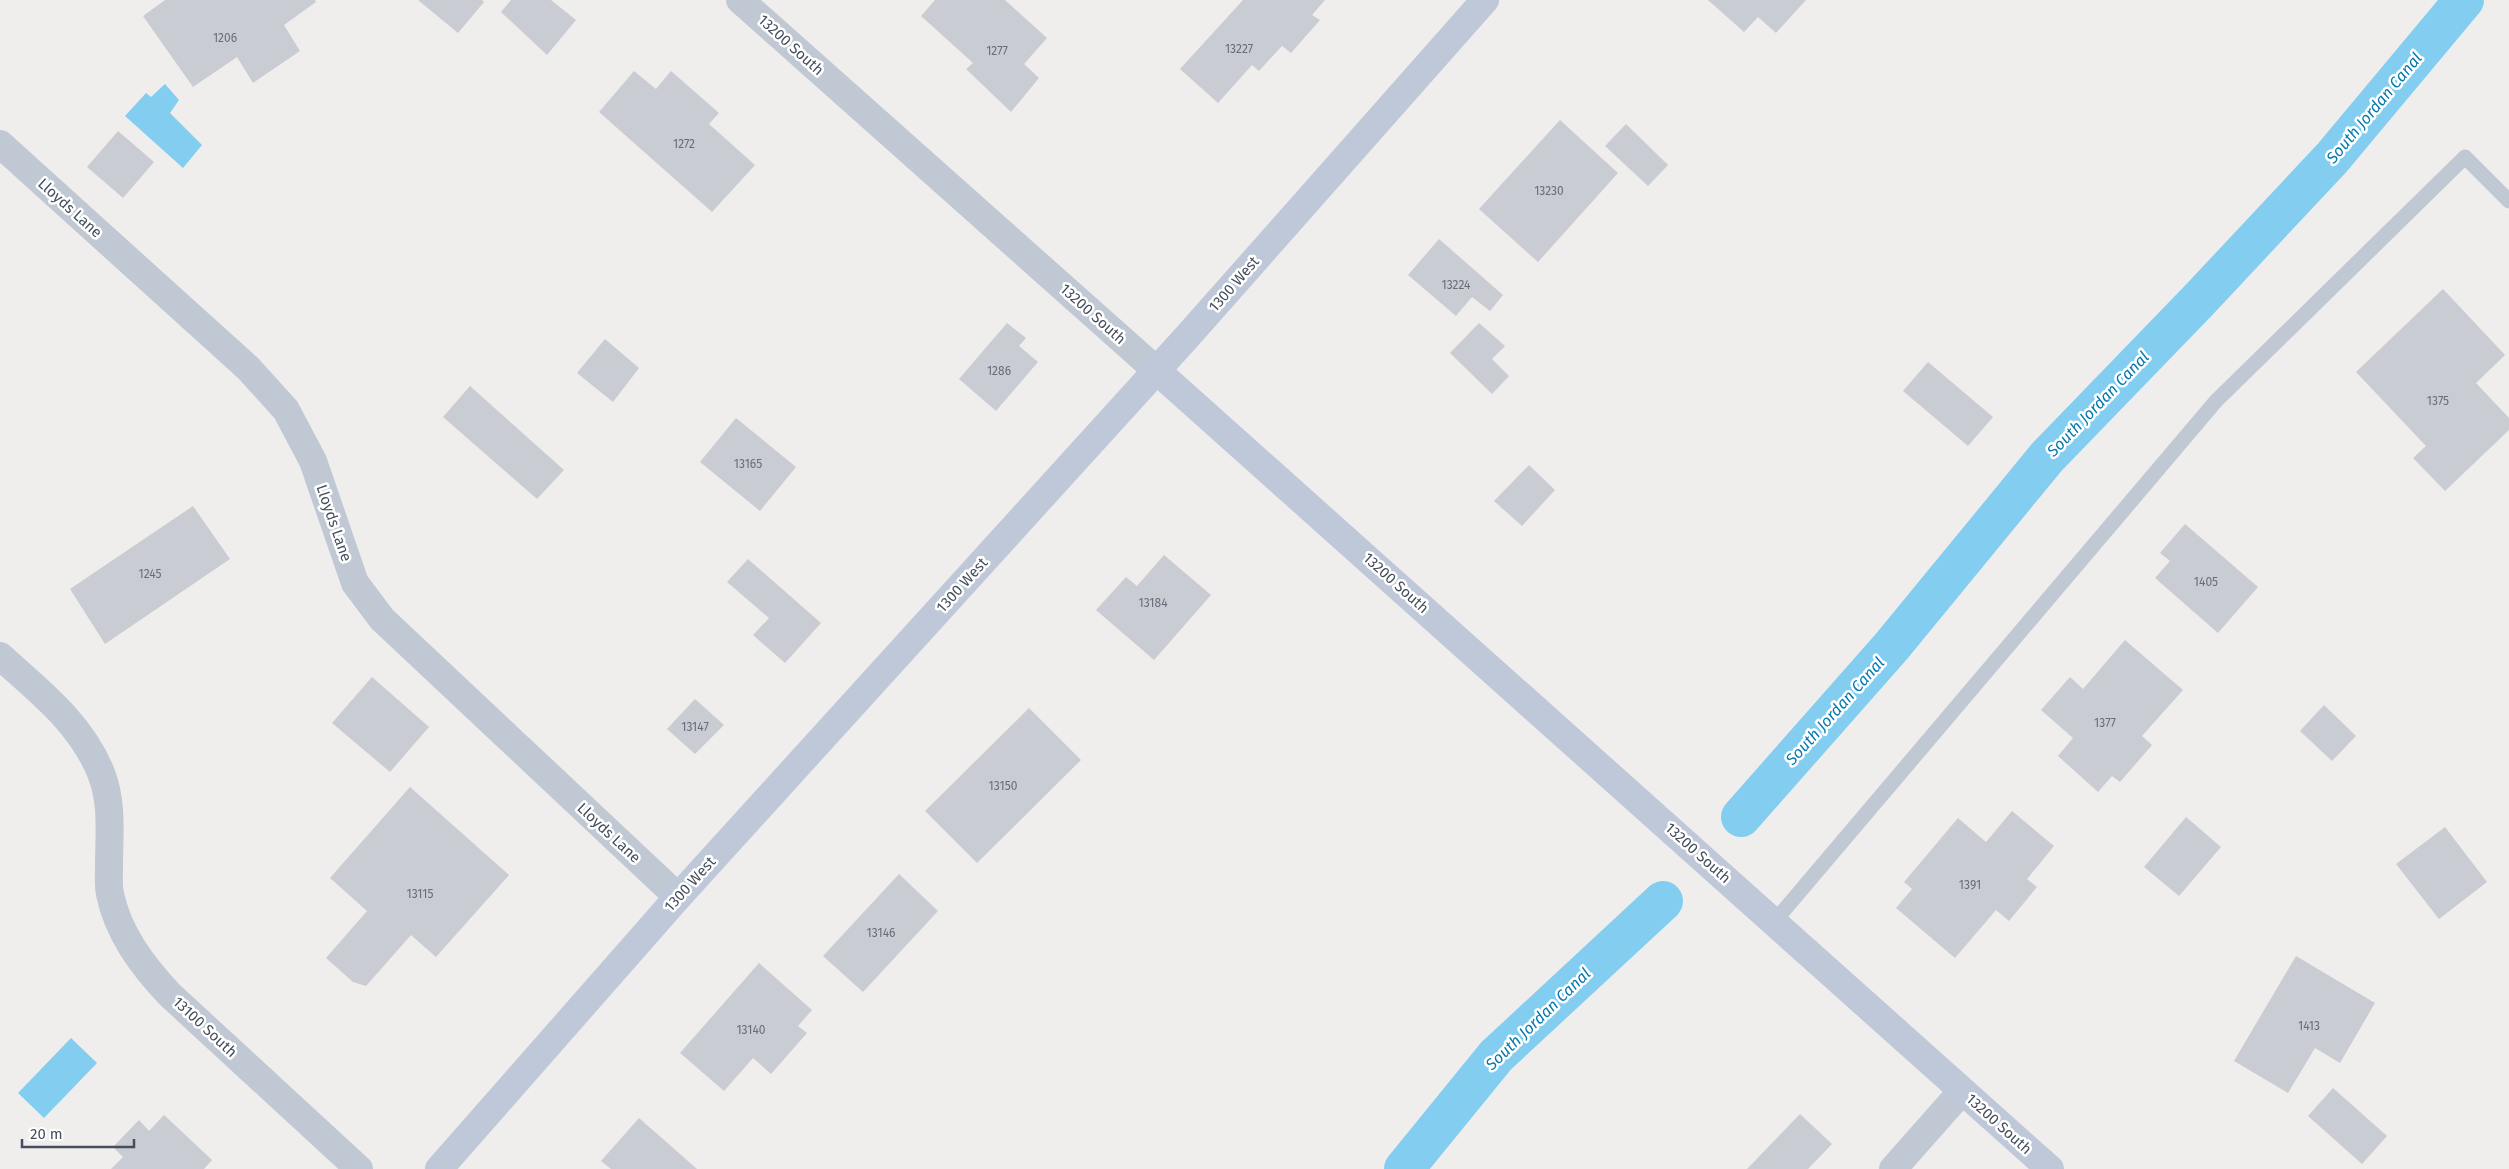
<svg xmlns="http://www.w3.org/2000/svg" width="2509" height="1169" font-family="'Fira Sans',sans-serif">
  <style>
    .water { fill: #83cef0 }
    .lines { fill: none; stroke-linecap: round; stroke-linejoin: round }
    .canal { stroke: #83cef0; stroke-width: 40 }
    .building { fill: #caccd3 }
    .lane { stroke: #c0c8d4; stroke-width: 15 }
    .street { stroke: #c0c8d4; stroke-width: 28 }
    .secondary { stroke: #bfc8d8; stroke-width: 28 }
    .labels { text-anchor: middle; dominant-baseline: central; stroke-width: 5; stroke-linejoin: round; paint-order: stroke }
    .number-label { font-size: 12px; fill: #666e7a }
    .street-label { font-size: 15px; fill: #454e5c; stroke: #fff }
    .water-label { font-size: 16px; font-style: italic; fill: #0479af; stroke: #fff }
  </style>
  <rect width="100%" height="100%" fill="#f0eded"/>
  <g class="water">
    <polygon points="165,84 179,100 170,113 202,145 183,168 125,116 146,93 151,97"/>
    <polygon points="71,1038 97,1063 44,1118 18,1093"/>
  </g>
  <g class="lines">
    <g class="canal">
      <polyline points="1741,817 1891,647 2047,457 2198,301 2332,158 2464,0"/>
      <polyline points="1404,1169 1496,1056 1663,901"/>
    </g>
  </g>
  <g class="building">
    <polygon points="165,0 315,0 316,2 284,25 300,51 253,83 237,57 193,87 143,16"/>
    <polygon points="418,0 482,0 484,2 458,33"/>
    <polygon points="511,0 551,0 576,20 547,55 501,12"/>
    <polygon points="935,0 1005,0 1047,38 1024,64 1039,78 1011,112 966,69 973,63 921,16"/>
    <polygon points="1243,0 1325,0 1312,15 1320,20 1291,53 1282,46 1259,71 1252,65 1218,103 1180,69"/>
    <polygon points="1708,0 1806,0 1776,33 1758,17 1744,32"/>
    <polygon points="634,71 656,89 671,71 719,113 709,124 755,165 712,212 599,112"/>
    <polygon points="1560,120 1618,173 1538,262 1479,209"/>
    <polygon points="1626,124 1668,165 1648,186 1605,146"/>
    <polygon points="118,131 154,162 123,198 87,167"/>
    <polygon points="1439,239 1503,295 1490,311 1472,297 1456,316 1408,275"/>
    <polygon points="2443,289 2505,355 2476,383 2509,418 2509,430 2445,491 2413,458 2426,446 2356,372"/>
    <polygon points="1007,323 1026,338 1019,346 1038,362 996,411 959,379"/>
    <polygon points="1479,323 1505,346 1492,359 1509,376 1492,394 1450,353"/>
    <polygon points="605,339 639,368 613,402 577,373"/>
    <polygon points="1928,362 1993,417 1968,446 1903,391"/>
    <polygon points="470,386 564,470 537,499 443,417"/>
    <polygon points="736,418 796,467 760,511 700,462"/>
    <polygon points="1529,465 1555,490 1522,526 1494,501"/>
    <polygon points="193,506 230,559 105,644 70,589"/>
    <polygon points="2185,524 2258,587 2218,633 2155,578 2170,561 2160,553"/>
    <polygon points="1164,555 1211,595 1154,660 1096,610 1126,577 1137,586"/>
    <polygon points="748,559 821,623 785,663 753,635 769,618 727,582"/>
    <polygon points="2125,640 2183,690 2142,736 2152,745 2120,782 2112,776 2098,792 2058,756 2073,738 2041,710 2070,677 2083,689"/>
    <polygon points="372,677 429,727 390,772 332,723"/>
    <polygon points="695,699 724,725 695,754 667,729"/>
    <polygon points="2324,705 2356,736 2332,761 2300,731"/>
    <polygon points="1029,708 1081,760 977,863 925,811"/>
    <polygon points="410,787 509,875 436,957 411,935 366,986 353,982 326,958 367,911 330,878"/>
    <polygon points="2012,811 2054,846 2027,879 2037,887 2009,921 1996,910 1955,958 1896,908 1912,889 1904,882 1958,818 1986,842"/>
    <polygon points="2186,817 2221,847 2179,896 2144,867"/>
    <polygon points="2445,827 2487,882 2439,919 2396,864"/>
    <polygon points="899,874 938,911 863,992 823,956"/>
    <polygon points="2296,956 2375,1003 2340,1063 2315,1048 2288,1093 2234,1061"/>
    <polygon points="759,963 812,1010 798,1026 807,1033 771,1074 753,1058 724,1091 680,1053"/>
    <polygon points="2333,1088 2387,1136 2362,1164 2308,1116"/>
    <polygon points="1800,1114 1832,1144 1808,1169 1747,1169"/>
    <polygon points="164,1115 212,1160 204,1169 111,1169 123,1157 113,1147 139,1120 149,1131"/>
    <polygon points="639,1118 697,1169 611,1169 601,1161"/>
  </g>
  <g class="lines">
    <polyline class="lane" points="1774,922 2216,401 2465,157 2509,201"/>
    <g class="street">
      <polyline points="740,0 1156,370"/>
      <polyline points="0,144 248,368 286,410 313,461 355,583 382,619 678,897"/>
      <path d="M0,656C39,691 81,723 101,773C113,803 109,835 109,867C109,875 108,885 110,894C118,933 142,965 169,994L359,1169"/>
      <polyline points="1893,1169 1962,1091"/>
    </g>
    <g class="secondary">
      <polyline points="1156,370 2050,1169"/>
      <polyline points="439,1169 678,897 1186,338 1485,0"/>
    </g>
  </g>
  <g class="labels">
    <g class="number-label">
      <text x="225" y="38">1206</text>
      <text x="1239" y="49">13227</text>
      <text x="997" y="51">1277</text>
      <text x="684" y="144">1272</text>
      <text x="1549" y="191">13230</text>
      <text x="1456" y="285">13224</text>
      <text x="999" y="371">1286</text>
      <text x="2438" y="401">1375</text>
      <text x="748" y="464">13165</text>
      <text x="150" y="574">1245</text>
      <text x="2206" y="582">1405</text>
      <text x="1153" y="603">13184</text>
      <text x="2105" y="723">1377</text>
      <text x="695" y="727">13147</text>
      <text x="1003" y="786">13150</text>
      <text x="1970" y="885">1391</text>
      <text x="420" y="894">13115</text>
      <text x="881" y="933">13146</text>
      <text x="2309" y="1026">1413</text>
      <text x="751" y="1030">13140</text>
    </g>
    <g class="street-label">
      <text transform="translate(791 45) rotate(42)">13200 South</text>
      <text transform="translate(70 208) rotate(42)">Lloyds Lane</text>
      <text transform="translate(1234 284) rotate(-49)">1300 West</text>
      <text transform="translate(1093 314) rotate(42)">13200 South</text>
      <text transform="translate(334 523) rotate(71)">Lloyds Lane</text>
      <text transform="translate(1396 583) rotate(42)">13200 South</text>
      <text transform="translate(962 585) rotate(-48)">1300 West</text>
      <text transform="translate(609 833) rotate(43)">Lloyds Lane</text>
      <text transform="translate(1698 853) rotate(42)">13200 South</text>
      <text transform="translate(690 884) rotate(-48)">1300 West</text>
      <text transform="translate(205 1027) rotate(43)">13100 South</text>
      <text transform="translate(1999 1124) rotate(42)">13200 South</text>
    </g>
    <g class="water-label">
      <text transform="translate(2374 108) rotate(-50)">South Jordan Canal</text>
      <text transform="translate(2098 404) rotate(-46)">South Jordan Canal</text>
      <text transform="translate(1835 711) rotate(-48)">South Jordan Canal</text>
      <text transform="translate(1538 1019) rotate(-44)">South Jordan Canal</text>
    </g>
  </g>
  <path d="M22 1139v8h112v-8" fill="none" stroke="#454e5c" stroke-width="2.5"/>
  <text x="30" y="1139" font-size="15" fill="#454e5c" stroke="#ffffff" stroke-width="4" paint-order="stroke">20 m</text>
</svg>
